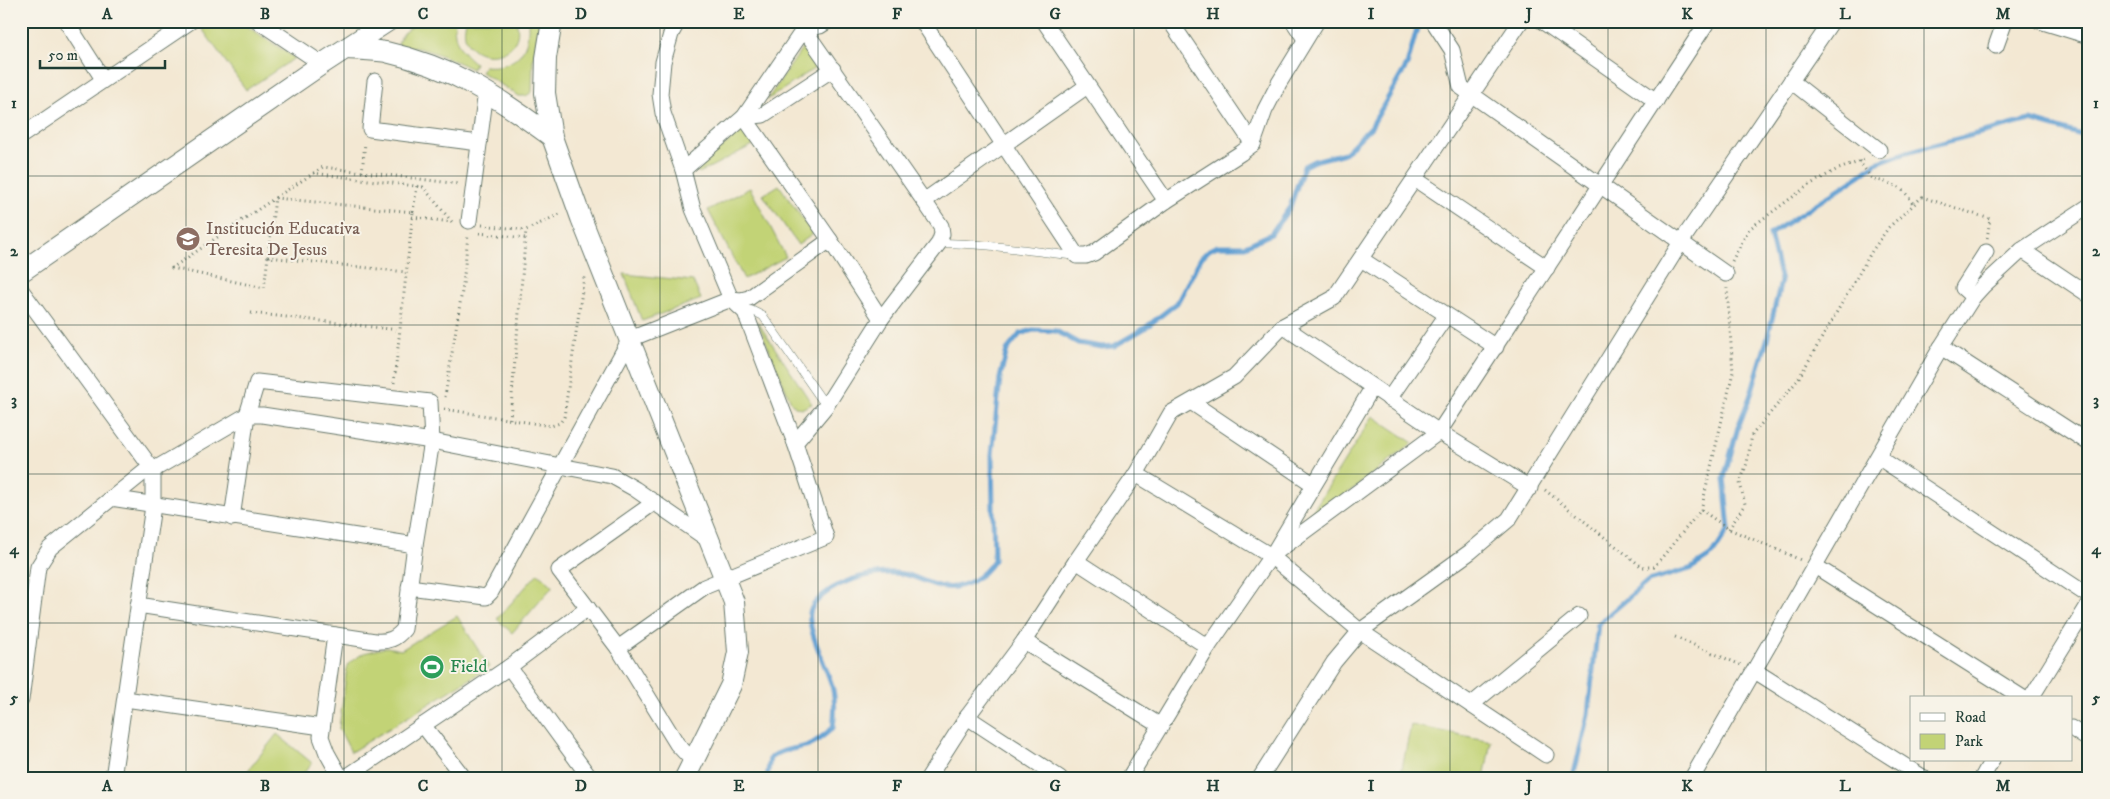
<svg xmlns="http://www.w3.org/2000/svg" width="2110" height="799" font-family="'IM FELL DW Pica',serif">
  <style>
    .green { fill: #c2d376; stroke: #708855 }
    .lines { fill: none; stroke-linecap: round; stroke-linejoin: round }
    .stream { stroke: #619fd2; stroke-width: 5 }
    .lane-casing { stroke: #69796c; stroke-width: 9 }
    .street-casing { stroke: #69796c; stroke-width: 17 }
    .secondary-casing { stroke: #69796c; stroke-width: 22 }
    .path { stroke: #69796c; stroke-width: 3; stroke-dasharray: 1 4; stroke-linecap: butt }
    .lane { stroke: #fff; stroke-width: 8 }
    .street { stroke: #fff; stroke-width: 15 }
    .secondary { stroke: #fff; stroke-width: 20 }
    .grid { fill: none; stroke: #1f3d34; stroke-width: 1; stroke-opacity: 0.55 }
    .labels { text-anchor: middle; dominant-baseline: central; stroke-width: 4; stroke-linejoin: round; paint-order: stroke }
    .education-label { font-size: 18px; fill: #785e54; stroke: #f7f3e8; text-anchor: start }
    .leisure-label { font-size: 18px; fill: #27864d; stroke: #f7f3e8; text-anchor: start }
    .neatline { fill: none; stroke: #1f3d34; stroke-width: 2 }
    .grid-label { font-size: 16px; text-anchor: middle; font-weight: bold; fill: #1f3d34 }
  </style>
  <rect width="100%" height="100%" fill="#f7f3e8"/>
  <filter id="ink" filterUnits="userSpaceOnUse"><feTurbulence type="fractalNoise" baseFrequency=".02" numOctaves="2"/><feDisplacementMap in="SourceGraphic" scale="10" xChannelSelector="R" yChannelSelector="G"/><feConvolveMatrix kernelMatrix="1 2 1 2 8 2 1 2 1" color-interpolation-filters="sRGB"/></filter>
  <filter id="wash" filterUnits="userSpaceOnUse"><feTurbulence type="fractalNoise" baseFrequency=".0096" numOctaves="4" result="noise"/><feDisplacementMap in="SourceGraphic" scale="20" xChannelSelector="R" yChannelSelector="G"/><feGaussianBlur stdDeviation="1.12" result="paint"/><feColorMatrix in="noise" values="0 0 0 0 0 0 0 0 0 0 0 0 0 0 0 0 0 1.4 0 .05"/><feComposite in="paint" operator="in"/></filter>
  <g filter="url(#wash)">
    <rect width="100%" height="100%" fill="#f3e8d3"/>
    <g class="green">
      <polygon points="216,21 242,23 295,58 246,90 200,26"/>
      <path d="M420,21H455C452,39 461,52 475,63L472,69C449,58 426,47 400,46L398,43L403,33Z"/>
      <path d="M466,21H516C530,64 453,67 466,21Z"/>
      <path d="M533,21H540L533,60L532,92L526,96H519L481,72L484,66C513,69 530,53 528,24Z"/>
      <polygon points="804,46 818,66 767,100"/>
      <polygon points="742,130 753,145 699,173 696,170"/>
      <polygon points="779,185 813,234 798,245 763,195"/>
      <polygon points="750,188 786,257 744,279 708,210"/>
      <polygon points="624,274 693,281 701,299 642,321"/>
      <polygon points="757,321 812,404 803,408 795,407 791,402"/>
      <polygon points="1373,416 1413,443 1302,528"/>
      <polygon points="538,573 553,586 512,633 497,619"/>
      <polygon points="457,616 489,667 351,752 339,729 347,667 350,662 364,653 387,647 401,650"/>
      <polygon points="1411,725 1491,741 1484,778 1425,778 1401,773"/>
      <polygon points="277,734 312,763 300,778 242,778"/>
    </g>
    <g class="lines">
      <g class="stream">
        <path d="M767,778L770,758C784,748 794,750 809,745C818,741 825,734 833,728C835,714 836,700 832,686C827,668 807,629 810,613C812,604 817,601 823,595C843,579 877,570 903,574C916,576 929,585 943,587C964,590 983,577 994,560L992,455L1000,378L1007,350L1020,334L1033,330L1056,331L1078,343L1102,347L1114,346L1145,328L1177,303L1201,258L1209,250L1217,246H1245L1271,234L1290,207L1304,166L1314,161L1345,153L1371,127L1407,65L1419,21"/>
        <polyline points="1573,778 1588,714 1598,624 1648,581 1690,569 1713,554 1729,529 1724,478 1738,427 1750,397 1767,340 1781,281 1770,234 1859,176 1876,163 1907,152 2030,120 2089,137"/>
      </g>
    </g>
  </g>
  <g filter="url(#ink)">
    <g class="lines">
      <defs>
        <g id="lane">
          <path d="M939,243C985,243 1030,251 1076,256"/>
          <polyline points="745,312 751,310 763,316 826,406"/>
        </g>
        <g id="street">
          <polyline points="66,21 103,79"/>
          <polyline points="258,21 322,64"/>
          <polyline points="922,21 1077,256 1086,256 1094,253 1166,201 1241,153 1253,144 1265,110 1279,83 1317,21"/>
          <polyline points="1044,21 1166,201"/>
          <polyline points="1170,21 1253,144"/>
          <polyline points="1293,21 1305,39"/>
          <polyline points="1433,21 1452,50 1461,87 1726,274"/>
          <polyline points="1542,21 1656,101"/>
          <polyline points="2040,21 2089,36"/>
          <polyline points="1996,46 2005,21"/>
          <polyline points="833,69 763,115 744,117 830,240 881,319"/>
          <polyline points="375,81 370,129 479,143"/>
          <polyline points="1791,81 1879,150"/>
          <polyline points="21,136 191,21"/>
          <polyline points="683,170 744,117 804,29 807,21"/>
          <polyline points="1415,179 1547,268"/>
          <polyline points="924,201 1087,86"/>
          <polyline points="469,221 486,91"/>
          <polyline points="2022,250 2089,295"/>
          <polyline points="1361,259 1496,347"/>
          <polyline points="21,290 153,470 153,506 113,778"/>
          <polyline points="1973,297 1963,288 1986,252"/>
          <polyline points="1283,326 1439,432 1530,488"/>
          <polyline points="1941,347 2089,443"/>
          <polyline points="1389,399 1446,316"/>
          <polyline points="1191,402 1313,484"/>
          <polyline points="795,443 826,406 881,319 939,243 942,234 941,226 924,201 804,29 820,26 828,21"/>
          <polyline points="1878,457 2089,596"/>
          <polyline points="1136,474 1271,556 1360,631 1546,755"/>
          <polyline points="111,498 415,545"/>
          <polyline points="655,502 559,570 618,648 677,744 693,761"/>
          <polyline points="1274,552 1372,388"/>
          <polyline points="1076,561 1208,647"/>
          <polyline points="1815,566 2023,698"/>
          <polyline points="409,587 486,597 491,592 630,339 731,299 741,300 749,298 830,240"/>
          <path d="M138,605L375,641C388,642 396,639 404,629L415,545L432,441L430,402L257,382L247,415L232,518"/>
          <polyline points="335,635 321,737 327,753 341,778"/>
          <polyline points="1024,641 1161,726"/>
          <polyline points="618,648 704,587 826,537 795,443 745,312 731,299 693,209 683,170 663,113 660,94 663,62 671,34 678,21"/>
          <polyline points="509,667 590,778"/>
          <polyline points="1755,671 1924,778"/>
          <polyline points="2031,698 2089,604"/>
          <polyline points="125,699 322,727"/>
          <polyline points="21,700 38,567 50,548 143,473 153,470 247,415 262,415 432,441 612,476 635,489 710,541"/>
          <polyline points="1471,705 1579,616"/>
          <polyline points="967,717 1060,778"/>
          <polyline points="423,725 464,778"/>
          <polyline points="2071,728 2089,740"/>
          <polyline points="21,778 23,778"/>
          <polyline points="345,778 509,667 588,608"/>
          <polyline points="928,778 967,717 1024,641 1076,561 1136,474 1171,413 1234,377 1283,326 1334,298 1521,21"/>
          <polyline points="1129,778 1208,647 1271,556 1439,432 1708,21"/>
          <polyline points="1260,778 1334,662 1360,631 1470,552 1509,519 1681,242 1832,21"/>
          <polyline points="1692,778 1941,347 1973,297 1983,286 2022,250 2089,206"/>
          <polyline points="1982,778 1992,760"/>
        </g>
        <g id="secondary">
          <polyline points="552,21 546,58 545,93 552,137 581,218 734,602 738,652 731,685 685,778"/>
          <path d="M348,49C361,50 374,50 386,52C453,67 498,97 552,137"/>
          <polyline points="21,272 322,64 388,21"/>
        </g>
      </defs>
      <use href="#lane" class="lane-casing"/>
      <use href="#street" class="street-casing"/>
      <use href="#secondary" class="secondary-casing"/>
      <g class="path">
        <path d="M1859,161L1872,179C1892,183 1903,186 1913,204"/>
        <polyline points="362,172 365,143"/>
        <polyline points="313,173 423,187 452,222"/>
        <polyline points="413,212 417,186"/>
        <polyline points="412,217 451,222"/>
        <polyline points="482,225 526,230 562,213"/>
        <polyline points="479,233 525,238"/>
        <polyline points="268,257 275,198 323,167 459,184"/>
        <polyline points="1732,261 1749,229 1809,185 1836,170 1867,159"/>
        <polyline points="251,313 399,330"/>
        <polyline points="394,383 413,212 275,198 172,268 264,288 268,257 406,272"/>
        <polyline points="445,397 463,285 468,235"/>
        <polyline points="444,409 551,426 560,423 564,417 584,277"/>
        <polyline points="510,419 526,230"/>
        <polyline points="1545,490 1642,567 1654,567 1701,510 1733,372 1727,288"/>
        <polyline points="1701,510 1729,529 1801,560"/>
        <polyline points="1729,529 1745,504 1740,483 1747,463 1752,435 1797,381 1872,251 1889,227 1922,197 1990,219 1987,239"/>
        <polyline points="1675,637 1741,665"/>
      </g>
      <use href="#lane" class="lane"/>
      <use href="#street" class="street"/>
      <use href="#secondary" class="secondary"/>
    </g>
  </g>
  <path class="grid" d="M186,21V778M344,21V778M502,21V778M660,21V778M818,21V778M976,21V778M1134,21V778M1292,21V778M1450,21V778M1608,21V778M1766,21V778M1924,21V698M21,176H2089M21,325H2089M21,474H2089M21,623H2089M1924,760V778"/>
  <defs>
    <symbol id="school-disc" viewBox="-11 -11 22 22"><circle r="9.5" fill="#8d6e63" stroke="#f7f3e8"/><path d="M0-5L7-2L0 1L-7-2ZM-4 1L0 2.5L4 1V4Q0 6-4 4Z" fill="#fff"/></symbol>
    <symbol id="stadium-disc" viewBox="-11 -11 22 22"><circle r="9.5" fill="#2e9e5b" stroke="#f7f3e8"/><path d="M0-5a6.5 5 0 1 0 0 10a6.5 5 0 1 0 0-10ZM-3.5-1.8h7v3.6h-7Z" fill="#fff"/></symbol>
  </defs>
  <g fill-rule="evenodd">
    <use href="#school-disc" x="174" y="225" width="28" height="28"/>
    <use href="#stadium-disc" x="418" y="653" width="28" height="28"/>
  </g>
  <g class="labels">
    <g class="education-label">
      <text x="206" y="229">Institución Educativa<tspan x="206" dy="21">Teresita De Jesus</tspan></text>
    </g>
    <g class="leisure-label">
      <text x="450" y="667">Field</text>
    </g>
  </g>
  <rect width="2110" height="799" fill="none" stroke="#f7f3e8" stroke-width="55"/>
  <rect x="1910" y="696" width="162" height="65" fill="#f7f3e8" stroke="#a1aaa0"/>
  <rect x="1920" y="713" width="25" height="8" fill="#ffffff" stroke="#a1aaa0"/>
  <text x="1955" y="722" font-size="15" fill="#1f3d34">Road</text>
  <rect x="1920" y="734" width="25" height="15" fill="#c2d376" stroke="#a1aaa0"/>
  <text x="1955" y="746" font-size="15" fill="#1f3d34">Park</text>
  <path d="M40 60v8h125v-8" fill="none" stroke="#1f3d34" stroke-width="2.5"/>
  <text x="48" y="60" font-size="15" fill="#1f3d34" stroke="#f7f3e8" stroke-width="4" paint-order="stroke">50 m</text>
  <rect x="28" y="28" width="2054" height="744" class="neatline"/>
  <g class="grid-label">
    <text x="107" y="19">A</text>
    <text x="265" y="19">B</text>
    <text x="423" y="19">C</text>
    <text x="581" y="19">D</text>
    <text x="739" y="19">E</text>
    <text x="897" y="19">F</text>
    <text x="1055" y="19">G</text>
    <text x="1213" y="19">H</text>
    <text x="1371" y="19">I</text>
    <text x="1529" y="19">J</text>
    <text x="1687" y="19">K</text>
    <text x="1845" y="19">L</text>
    <text x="2003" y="19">M</text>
    <text x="14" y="108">1</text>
    <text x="2096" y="108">1</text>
    <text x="14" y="256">2</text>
    <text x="2096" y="256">2</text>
    <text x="14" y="405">3</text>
    <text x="2096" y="405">3</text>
    <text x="14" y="554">4</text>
    <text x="2096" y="554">4</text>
    <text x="14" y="703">5</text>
    <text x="2096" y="703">5</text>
    <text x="107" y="791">A</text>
    <text x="265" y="791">B</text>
    <text x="423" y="791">C</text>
    <text x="581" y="791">D</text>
    <text x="739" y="791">E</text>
    <text x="897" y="791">F</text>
    <text x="1055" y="791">G</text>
    <text x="1213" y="791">H</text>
    <text x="1371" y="791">I</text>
    <text x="1529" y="791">J</text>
    <text x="1687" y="791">K</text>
    <text x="1845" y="791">L</text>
    <text x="2003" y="791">M</text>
  </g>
</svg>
